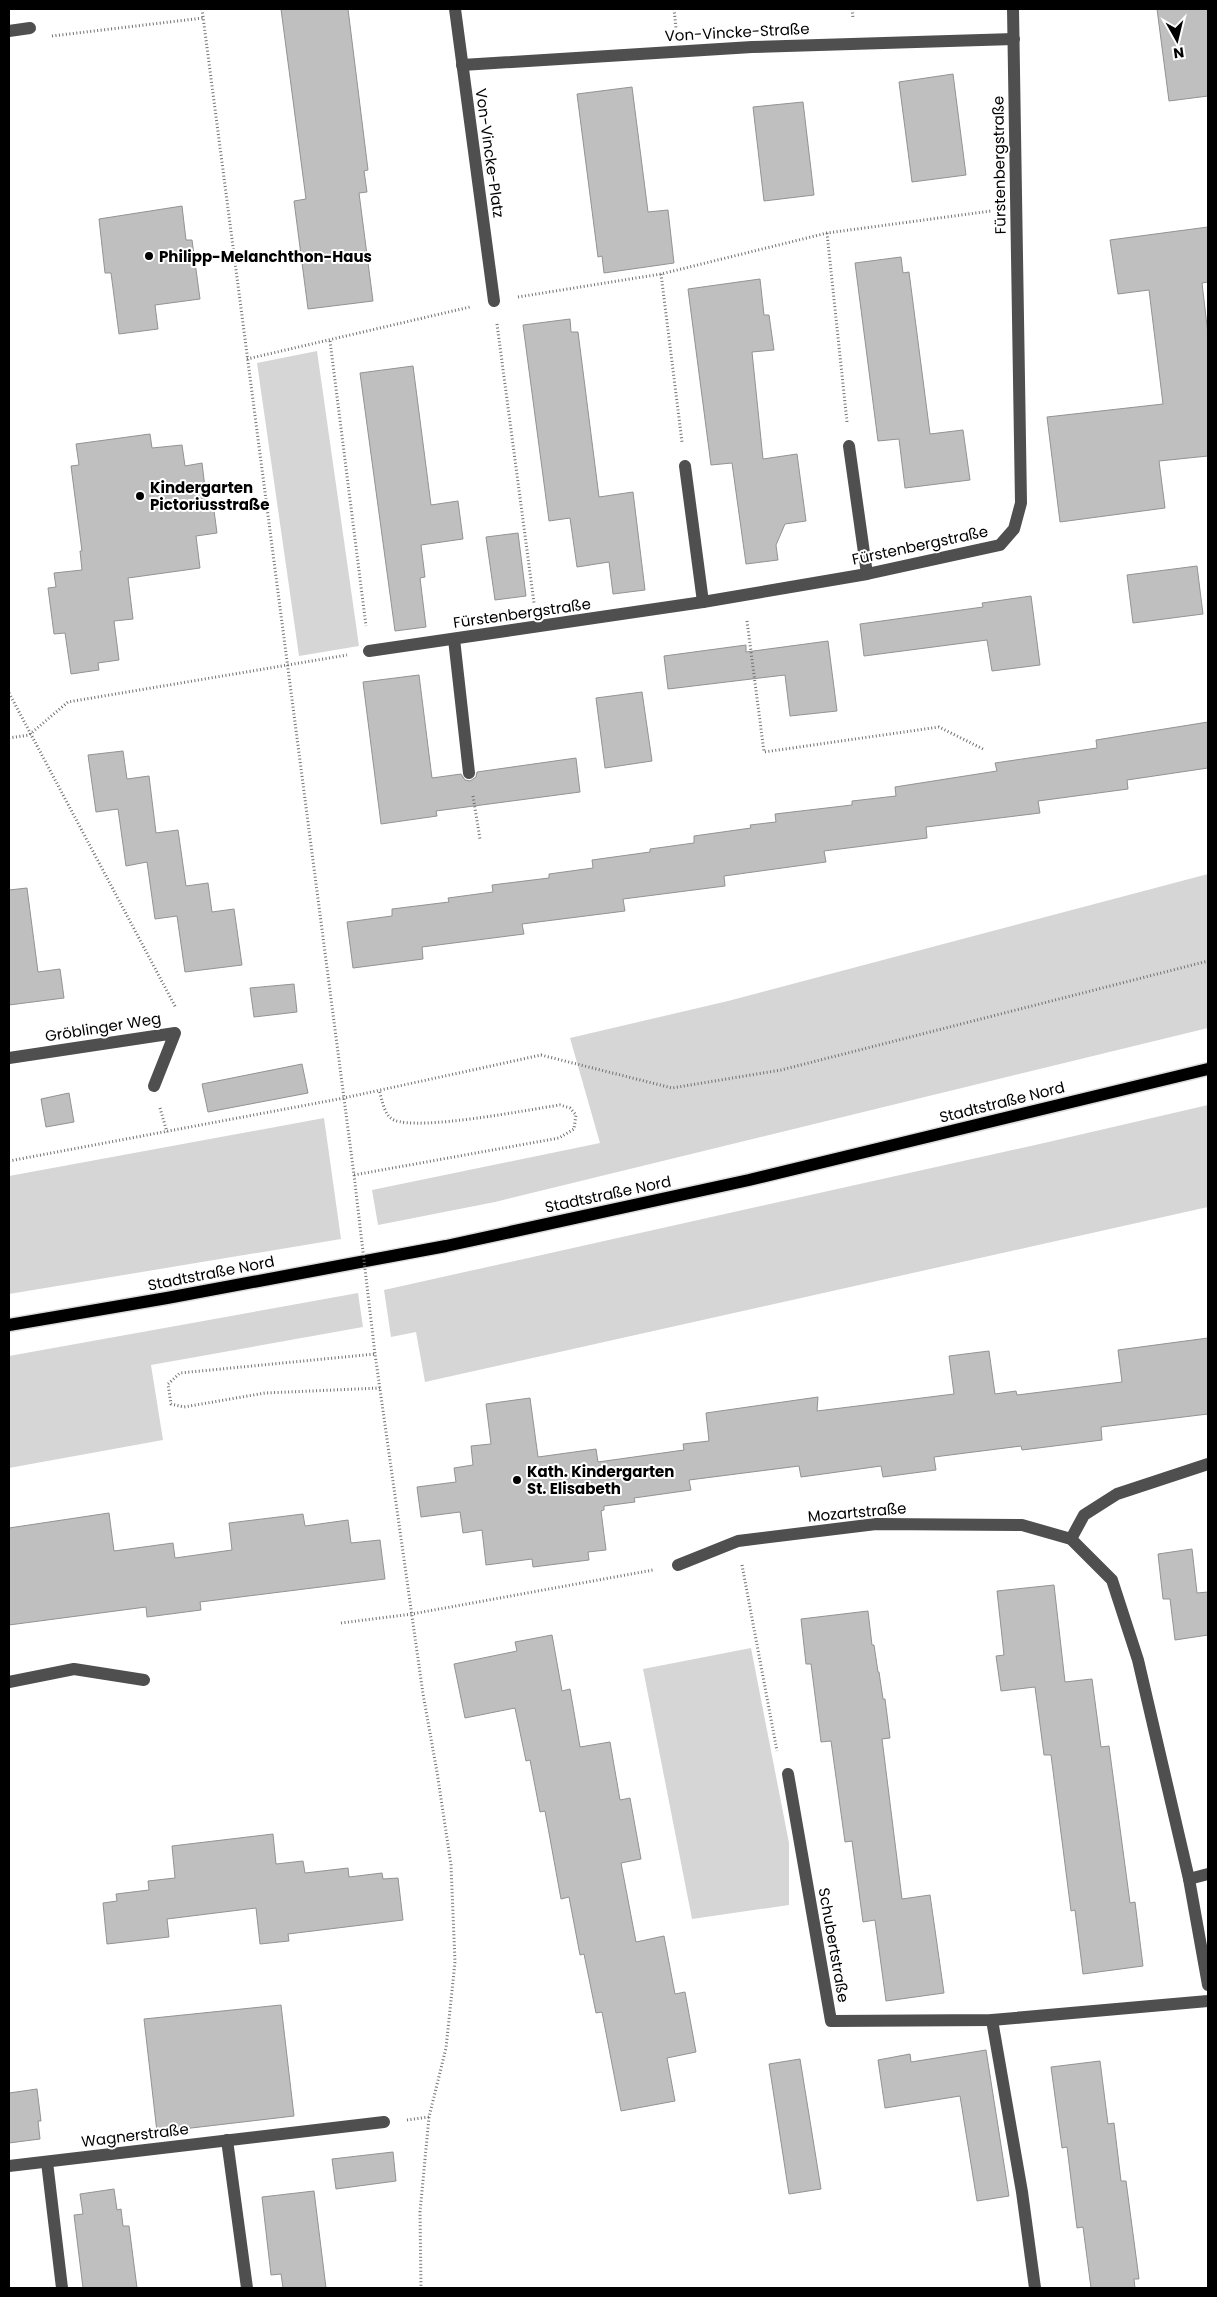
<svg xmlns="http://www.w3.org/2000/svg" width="1217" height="2297" font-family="Poppins,sans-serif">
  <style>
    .green { fill: #d6d6d6 }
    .building { fill: #bfbfbf; stroke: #939393 }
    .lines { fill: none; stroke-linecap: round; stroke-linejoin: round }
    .major-casing { stroke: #dbdbdb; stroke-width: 15 }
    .path { stroke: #717171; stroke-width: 3; stroke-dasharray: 1 2.5; stroke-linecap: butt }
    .minor { stroke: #4f4f4f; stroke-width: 12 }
    .major { stroke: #000; stroke-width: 12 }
    .path-bridge { stroke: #717171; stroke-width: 3; stroke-dasharray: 1 2.5; stroke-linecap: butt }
    .poi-dot { fill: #000; stroke: #fff; stroke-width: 2 }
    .labels { text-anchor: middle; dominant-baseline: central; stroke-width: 4; stroke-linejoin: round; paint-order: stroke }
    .street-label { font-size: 15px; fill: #000; stroke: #fff }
    .poi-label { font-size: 15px; font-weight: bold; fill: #000; stroke: #fff; text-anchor: start }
  </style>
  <rect width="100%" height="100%" fill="#fff"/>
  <g class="green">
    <polygon points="317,351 359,646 299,656 257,363"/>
    <polygon points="1208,874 1208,1028 495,1202 378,1225 372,1190 600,1143 570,1038 728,1001"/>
    <polygon points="1208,1105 1208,1207 425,1382 416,1332 391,1337 384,1290 1044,1143"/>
    <polygon points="324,1118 341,1239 9,1294 9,1176"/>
    <polygon points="358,1293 363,1327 151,1365 163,1440 9,1468 9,1356"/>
    <polygon points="751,1648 789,1843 789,1905 692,1919 643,1669"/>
  </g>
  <g class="building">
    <polygon points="281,9 348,9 368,170 364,171 367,192 359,193 373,301 308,309 294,201 306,199"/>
    <polygon points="1157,9 1208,9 1208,96 1169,101"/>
    <polygon points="953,74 966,175 912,182 899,82"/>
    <polygon points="632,87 648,212 668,210 674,263 604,273 602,256 598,257 577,94"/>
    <polygon points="803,102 814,195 764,201 753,107"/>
    <polygon points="182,206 186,240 192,240 200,299 155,305 158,329 119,334 111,273 105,273 99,219"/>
    <polygon points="1208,227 1208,282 1202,283 1208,334 1208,456 1159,461 1165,508 1060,522 1047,417 1163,404 1149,290 1118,294 1110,240"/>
    <polygon points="901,257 903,273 909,272 930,434 963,430 970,480 905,488 899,439 878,441 855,263"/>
    <polygon points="760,279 764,315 769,315 774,350 752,352 763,459 797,454 806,521 785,524 776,545 778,560 746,564 732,463 711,465 688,289"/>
    <polygon points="570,319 571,332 578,332 599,497 633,492 645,590 613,594 609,562 577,567 570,518 549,521 523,325"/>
    <polygon points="413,366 431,505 458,501 463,539 421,545 425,577 420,578 426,627 395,631 360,373"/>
    <polygon points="150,434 152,448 182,445 185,466 202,463 207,504 213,503 217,533 196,536 200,568 128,578 133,619 114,621 119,660 98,663 99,670 71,674 65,633 54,634 48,588 56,587 54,573 82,570 80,551 82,551 71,466 79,465 76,444"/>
    <polygon points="518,533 526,596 495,600 486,537"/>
    <polygon points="1197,566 1203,614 1133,623 1127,575"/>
    <polygon points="1031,596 1040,665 992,671 987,640 864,656 860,624 983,607 982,603"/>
    <polygon points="828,641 837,711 790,716 785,675 668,689 664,656 746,645 746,652"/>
    <polygon points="419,675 432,778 461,774 465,780 470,781 476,777 477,772 576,758 580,792 436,811 437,816 381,824 363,682"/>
    <polygon points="642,692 652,761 605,768 596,698"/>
    <polygon points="1208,722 1208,768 1127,780 1128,789 1038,801 1040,813 926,827 927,838 824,851 826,862 724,876 725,886 623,899 625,911 522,924 524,934 422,947 423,959 353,968 347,922 392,916 392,909 449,902 448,898 493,892 492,885 549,878 549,874 593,868 592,860 650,852 650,849 694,843 694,836 751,828 750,825 776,822 775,814 852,805 852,801 896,796 895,787 997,771 995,763 1097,748 1096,740"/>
    <polygon points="123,751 127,779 149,776 156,833 178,830 186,886 208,883 212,912 234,909 242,965 185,972 177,916 155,919 147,862 126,866 118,809 96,812 88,755"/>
    <polygon points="27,888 38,972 60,969 64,998 9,1005 9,890"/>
    <polygon points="294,984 297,1012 254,1017 250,988"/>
    <polygon points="302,1064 308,1093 208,1112 202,1084"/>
    <polygon points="69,1093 74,1122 46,1127 41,1099"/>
    <polygon points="1208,1338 1208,1414 1101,1427 1102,1440 1022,1450 1021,1446 934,1457 936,1470 883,1477 881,1466 801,1477 799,1466 689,1480 691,1490 634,1498 635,1502 604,1506 604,1510 601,1511 606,1550 588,1552 589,1560 533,1567 532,1559 486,1565 482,1530 463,1533 460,1512 421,1517 417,1487 456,1482 454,1468 473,1465 471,1446 491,1444 486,1404 530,1398 538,1457 596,1449 598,1462 684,1450 683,1444 709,1441 706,1413 818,1397 817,1411 954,1394 949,1356 989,1351 995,1394 1016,1391 1017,1395 1122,1382 1118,1350"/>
    <polygon points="109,1513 114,1551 173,1543 175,1558 232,1550 229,1523 303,1514 305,1526 348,1520 351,1543 380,1540 385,1579 200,1602 201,1610 147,1617 146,1607 9,1625 9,1528"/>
    <polygon points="1192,1549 1197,1593 1208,1592 1208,1635 1175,1640 1170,1599 1163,1599 1158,1554"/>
    <polygon points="1054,1585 1065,1682 1092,1679 1101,1747 1109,1746 1130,1903 1135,1902 1143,1966 1083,1974 1075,1910 1071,1911 1051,1755 1044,1755 1035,1687 1001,1691 996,1656 1004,1655 997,1591"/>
    <polygon points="868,1611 872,1645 874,1645 878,1672 879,1672 883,1699 885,1699 890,1738 882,1739 902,1899 930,1895 944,1993 886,2001 875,1920 863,1922 852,1841 845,1842 831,1741 821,1742 811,1664 806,1664 801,1619"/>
    <polygon points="552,1635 562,1691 570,1689 580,1747 610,1742 620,1800 630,1798 641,1859 621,1863 636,1942 664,1936 675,1994 685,1992 696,2052 667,2058 675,2101 621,2111 602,2012 596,2013 584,1954 580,1955 569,1897 561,1899 545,1811 540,1812 530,1760 526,1761 515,1708 465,1718 454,1664 517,1651 515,1642"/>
    <polygon points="273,1834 276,1864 303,1861 305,1873 348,1868 349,1877 382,1873 383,1879 398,1878 403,1920 288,1934 289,1941 260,1944 256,1908 167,1919 169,1937 107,1944 103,1903 117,1901 116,1894 149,1890 148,1881 175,1878 172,1846"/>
    <polygon points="281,2005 294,2116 157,2132 144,2019"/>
    <polygon points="986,2050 1009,2196 977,2201 960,2096 885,2108 878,2060 910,2054 911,2062"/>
    <polygon points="800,2059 821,2189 789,2194 769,2064"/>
    <polygon points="1100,2061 1108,2124 1114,2123 1121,2181 1126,2181 1139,2279 1134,2279 1135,2288 1091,2288 1083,2227 1077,2228 1067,2147 1062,2148 1051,2067"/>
    <polygon points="37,2089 41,2121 38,2121 40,2139 9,2143 9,2093"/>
    <polygon points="393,2152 396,2181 336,2189 332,2159"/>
    <polygon points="114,2189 117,2210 121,2209 123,2226 129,2226 137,2288 83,2288 74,2215 83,2214 80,2194"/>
    <polygon points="314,2191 326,2288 283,2288 281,2274 271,2275 262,2197"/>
  </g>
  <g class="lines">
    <defs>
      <polyline id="major" points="9,1325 167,1298 446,1246 749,1180 1208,1069"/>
    </defs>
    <use href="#major" class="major-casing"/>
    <g class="path">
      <path d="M202,9L354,1175L559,1138L574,1129L576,1115L570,1108L560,1105C526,1110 420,1131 394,1120C384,1116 382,1099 379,1090"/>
      <polyline points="674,9 676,28"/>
      <polyline points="852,9 853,18"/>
      <polyline points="52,36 203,18"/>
      <polyline points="827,233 847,422"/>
      <polyline points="661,274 682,442"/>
      <polyline points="518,297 661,274 827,233 991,211"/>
      <polyline points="497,324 534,603"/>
      <polyline points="330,341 366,626"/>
      <polyline points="247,359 470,307"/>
      <polyline points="747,621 764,752 939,727 985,750"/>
      <polyline points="9,693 176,1008"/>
      <polyline points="9,738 29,735 68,702 347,655"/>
      <polyline points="473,796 480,839"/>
      <polyline points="160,1108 167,1132"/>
      <polyline points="9,1161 344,1098 541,1055 672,1088 781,1070 1208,961"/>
      <polyline points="380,1388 265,1393 184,1407 171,1404 168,1384 180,1373 375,1354 423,1694 437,1772 451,1865 455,1962 446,2048 429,2117 420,2212 421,2288"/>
      <polyline points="742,1565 777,1751"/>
      <polyline points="341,1623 412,1614 653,1570"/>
      <polyline points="407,2120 429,2117"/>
    </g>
    <g class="minor">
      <polyline points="455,9 494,301"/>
      <polyline points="9,31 30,28"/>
      <polyline points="462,65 752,47 1014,39"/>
      <polyline points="849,446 867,574"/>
      <polyline points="685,466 703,602"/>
      <polyline points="454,639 469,773"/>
      <polyline points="369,651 703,602 867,574 1000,545 1014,529 1021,503 1013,9"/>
      <polyline points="9,1058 175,1033 154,1086"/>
      <polyline points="1071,1539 1084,1515 1117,1494 1208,1464"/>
      <polyline points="678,1565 738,1541 876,1524 1022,1525 1071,1539 1112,1580 1138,1660 1189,1879 1208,1985"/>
      <polyline points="9,1682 74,1669 144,1680"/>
      <polyline points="788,1774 831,2021 992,2020 1208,2001"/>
      <polyline points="1189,1879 1208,1874"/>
      <polyline points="992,2020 1022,2192 1035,2288"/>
      <polyline points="227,2140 247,2288"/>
      <polyline points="47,2162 62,2288"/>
      <polyline points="9,2166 384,2122"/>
    </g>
    <use href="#major" class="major"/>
    <polyline class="path-bridge" points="354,1175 375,1354"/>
  </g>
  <g class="poi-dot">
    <circle cx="149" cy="256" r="5"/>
    <circle cx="140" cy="496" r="5"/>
    <circle cx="517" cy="1480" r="5"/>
  </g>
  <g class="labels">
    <g class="street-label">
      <text transform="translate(737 32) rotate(-3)">Von-Vincke-Straße</text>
      <text transform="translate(490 153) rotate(82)">Von-Vincke-Platz</text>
      <text transform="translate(999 165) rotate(-91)">Fürstenbergstraße</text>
      <text transform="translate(920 545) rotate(-12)">Fürstenbergstraße</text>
      <text transform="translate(522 613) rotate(-8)">Fürstenbergstraße</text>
      <text transform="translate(103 1027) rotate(-9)">Gröblinger Weg</text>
      <text transform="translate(1002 1102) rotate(-14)">Stadtstraße Nord</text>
      <text transform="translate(608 1194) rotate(-12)">Stadtstraße Nord</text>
      <text transform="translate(211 1273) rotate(-11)">Stadtstraße Nord</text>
      <text transform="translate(857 1512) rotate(-5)">Mozartstraße</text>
      <text transform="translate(834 1945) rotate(80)">Schubertstraße</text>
      <text transform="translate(135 2135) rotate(-7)">Wagnerstraße</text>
    </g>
    <g class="poi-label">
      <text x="159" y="256">Philipp-Melanchthon-Haus</text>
      <text x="150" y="487">Kindergarten<tspan x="150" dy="17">Pictoriusstraße</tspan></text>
      <text x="527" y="1471">Kath. Kindergarten<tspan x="527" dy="17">St. Elisabeth</tspan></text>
    </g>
  </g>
  <rect width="1217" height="2297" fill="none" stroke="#000000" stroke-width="20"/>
  <g transform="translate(1177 40) rotate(172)" stroke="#ffffff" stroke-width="4" paint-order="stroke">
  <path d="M0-4L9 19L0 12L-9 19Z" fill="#000000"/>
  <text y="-8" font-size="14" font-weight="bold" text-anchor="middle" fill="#000000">N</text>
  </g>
</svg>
